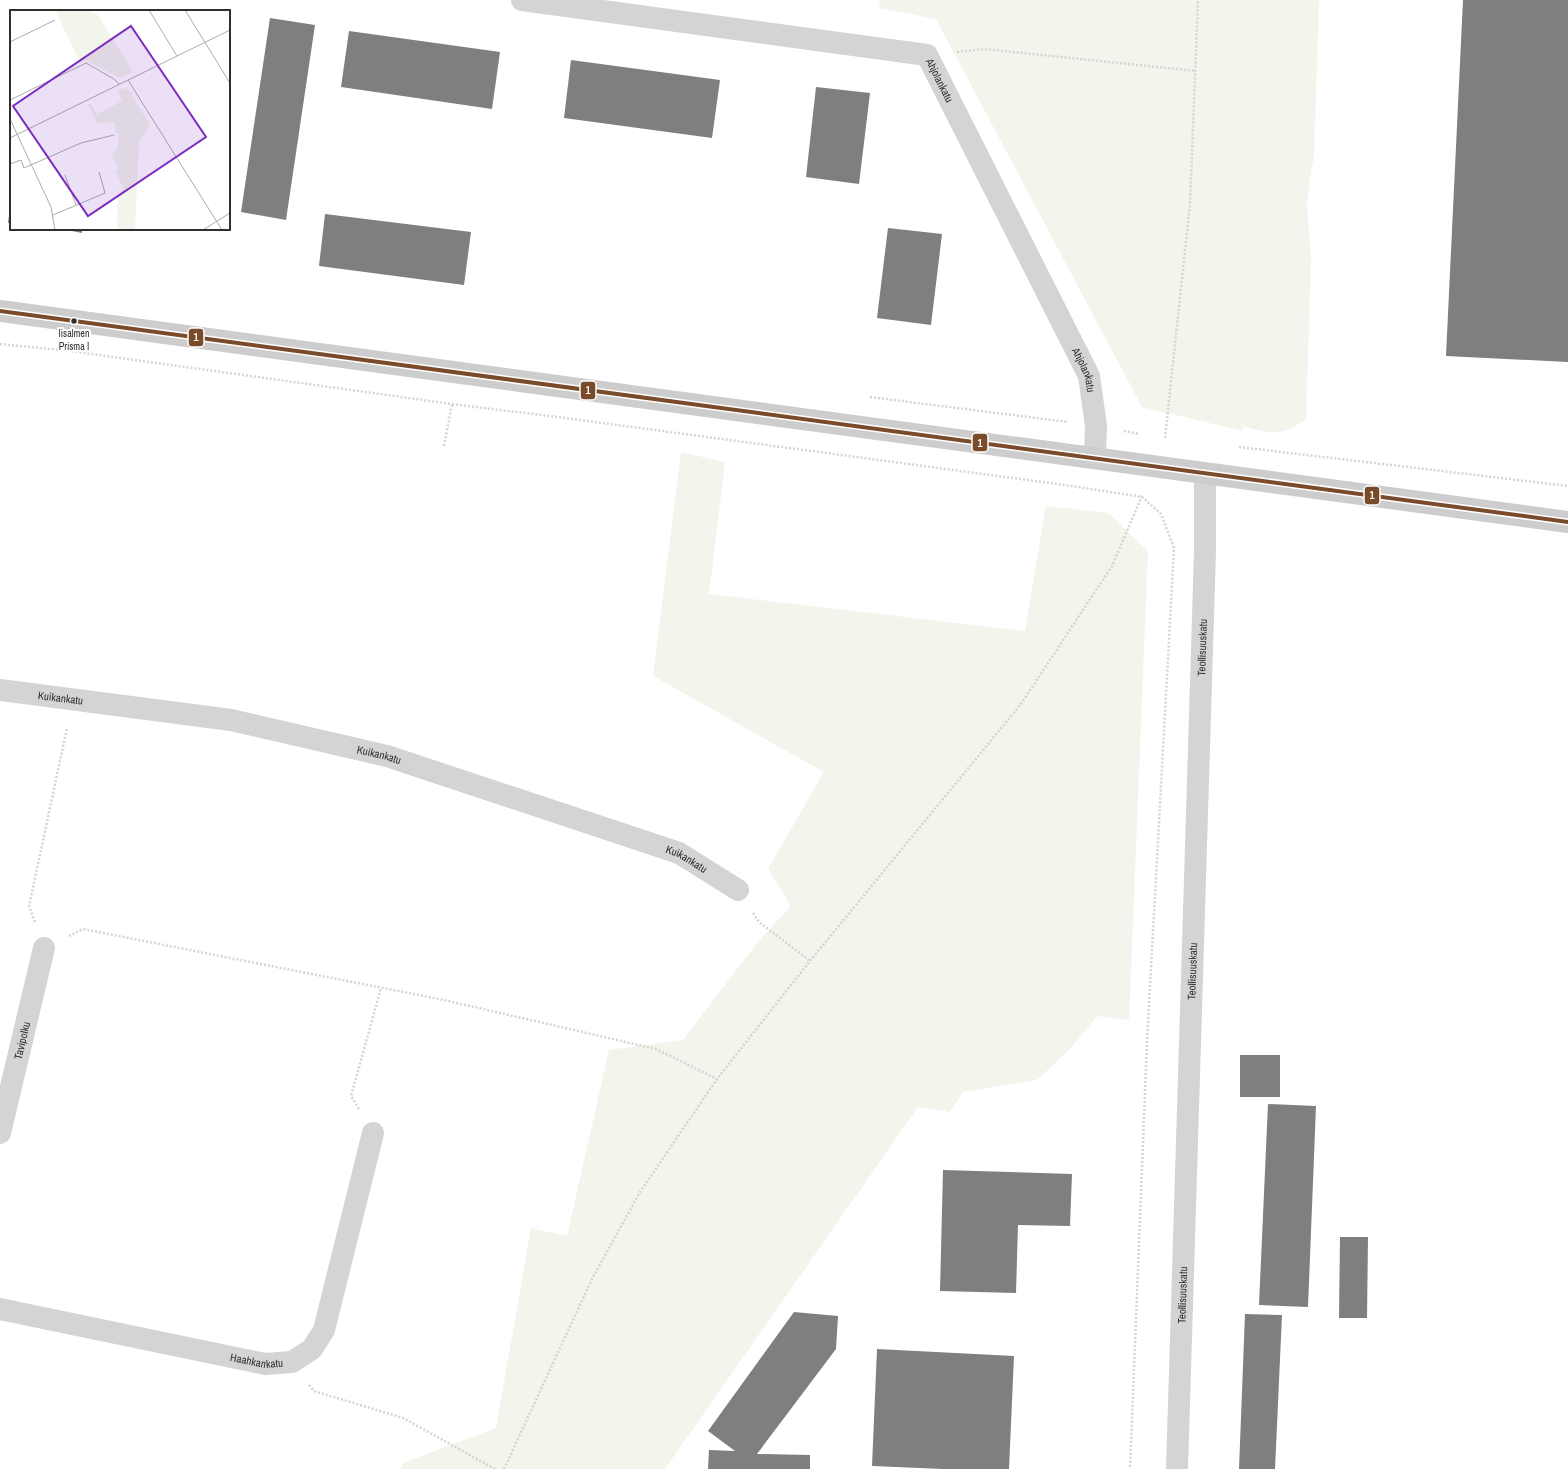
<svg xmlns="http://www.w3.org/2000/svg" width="1568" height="1469" font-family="'Archivo Narrow',sans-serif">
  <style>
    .green { fill: #f1f5ec }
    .building { fill: #7f7f7f }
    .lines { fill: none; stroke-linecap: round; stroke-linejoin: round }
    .path { stroke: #d4d4d4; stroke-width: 2.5; stroke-dasharray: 2 2; stroke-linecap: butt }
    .street { stroke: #d4d4d4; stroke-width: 22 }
    .secondary { stroke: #cdcdcd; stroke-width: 22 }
    .bus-1-casing { stroke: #fff; stroke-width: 7 }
    .bus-1 { stroke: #7a4b2a; stroke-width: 4 }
    .bus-dot { fill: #2f2f2f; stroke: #fff; stroke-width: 1.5 }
    .labels { text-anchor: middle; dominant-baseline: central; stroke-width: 4; stroke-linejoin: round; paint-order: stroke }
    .bus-label { font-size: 10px; fill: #2f2f2f; stroke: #fff }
    .street-label { font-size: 11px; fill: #2f2f2f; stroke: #fff }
    .inset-road { fill: none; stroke: #acacac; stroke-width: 1 }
    .view { fill: #7b2cbf; fill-opacity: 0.15; stroke: #7b2cbf; stroke-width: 2 }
    .inset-edge { fill: none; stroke: #2f2f2f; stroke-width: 2 }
    .line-badge { stroke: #fff; stroke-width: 1.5 }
    .badge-label { font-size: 11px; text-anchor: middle; font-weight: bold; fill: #fff }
  </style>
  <rect width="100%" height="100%" fill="#fff"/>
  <g class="green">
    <path d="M880,0H1319L1314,156L1310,177L1307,205L1311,259L1306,419C1282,437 1270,434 1243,426V431L1142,407L936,19L879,8Z"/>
    <polygon points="681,452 725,462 709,594 1025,631 1046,506 1108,513 1148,551 1129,1020 1097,1016 1071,1048 1037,1080 963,1092 950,1112 918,1107 665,1469 400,1469 405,1462 496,1428 531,1228 567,1236 609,1050 683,1040 757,943 791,906 768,869 824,772 653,676"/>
  </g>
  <g class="building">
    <polygon points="1463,0 1568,0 1568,362 1446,356"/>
    <polygon points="270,18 315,25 286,220 241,212"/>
    <polygon points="349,31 500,52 492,109 341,87"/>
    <polygon points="571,60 720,80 712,138 564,118"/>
    <polygon points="816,87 870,93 859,184 806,177"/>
    <polygon points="10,208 11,208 11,223 8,223"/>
    <polygon points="325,214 471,232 464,285 319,266"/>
    <polygon points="888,228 942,234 931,325 877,318"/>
    <polygon points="62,229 82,229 82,233"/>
    <rect x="1240" y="1055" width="40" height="42"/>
    <polygon points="1268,1104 1316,1106 1308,1307 1259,1305"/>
    <polygon points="943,1170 1072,1174 1070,1226 1018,1225 1016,1293 940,1291"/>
    <polygon points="1340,1237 1368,1237 1367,1318 1339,1318"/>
    <polygon points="794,1312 838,1316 836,1349 757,1454 810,1455 810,1469 708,1469 709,1450 735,1451 708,1431"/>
    <polygon points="1245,1314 1282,1315 1275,1469 1239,1469"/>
    <polygon points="877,1349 1014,1356 1009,1469 943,1469 872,1466"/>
  </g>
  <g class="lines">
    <g class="path">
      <polyline points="957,52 984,49 1196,71"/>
      <polyline points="0,344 70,351 452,404 565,418 1065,485 1142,497 1161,514 1174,548 1147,1042 1130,1469"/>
      <polyline points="870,397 1068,422"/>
      <polyline points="1124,431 1139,434"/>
      <polyline points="1165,438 1190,204 1198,0"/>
      <polyline points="444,446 452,404"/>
      <polyline points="1239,447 1568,486"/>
      <polyline points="753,913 759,922 810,961"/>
      <polyline points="35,922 29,906 67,728"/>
      <polyline points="69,936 83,929 444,1000 656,1049 717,1079"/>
      <polyline points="359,1109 351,1096 381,988"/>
      <polyline points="309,1385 314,1391 403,1418 495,1469"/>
      <polyline points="504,1469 592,1279 640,1192 717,1079 810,961 1021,704 1112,566 1142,496"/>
    </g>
    <g class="street">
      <path id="s1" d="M522,0L927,55L1089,376L1096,426L1095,457"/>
      <path id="s2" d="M0,690L231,720L387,756L679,853L738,890"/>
      <path id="s3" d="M0,1133L44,948"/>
      <path id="s4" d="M0,1309L265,1364L292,1362L312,1349L324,1330L373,1133"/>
      <path id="s5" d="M1177,1469L1205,551V474"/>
    </g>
    <polyline class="secondary" points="0,311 1568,522"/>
    <defs>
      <polyline id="bus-1" points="0,311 1568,522"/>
    </defs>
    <use href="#bus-1" class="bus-1-casing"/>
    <use href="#bus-1" class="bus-1"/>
  </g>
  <circle class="bus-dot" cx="74" cy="321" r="3.5"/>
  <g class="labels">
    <g class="bus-label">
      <text x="74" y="333">Iisalmen<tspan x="74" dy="13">Prisma I</tspan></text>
    </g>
    <g class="street-label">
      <text stroke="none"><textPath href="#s1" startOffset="437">Ahjolankatu</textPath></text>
      <text stroke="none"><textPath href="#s1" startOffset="761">Ahjolankatu</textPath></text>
      <text stroke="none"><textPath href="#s5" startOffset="822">Teollisuuskatu</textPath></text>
      <text stroke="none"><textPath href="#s2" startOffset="61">Kuikankatu</textPath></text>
      <text stroke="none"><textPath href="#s2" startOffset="385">Kuikankatu</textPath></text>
      <text stroke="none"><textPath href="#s2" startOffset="710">Kuikankatu</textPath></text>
      <text stroke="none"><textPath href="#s5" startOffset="498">Teollisuuskatu</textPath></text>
      <text stroke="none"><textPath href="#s3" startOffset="95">Tavipolku</textPath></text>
      <text stroke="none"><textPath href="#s5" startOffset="174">Teollisuuskatu</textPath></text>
      <text stroke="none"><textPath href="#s4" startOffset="262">Haahkankatu</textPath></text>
    </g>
  </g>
  <g transform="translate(10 10)">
    <rect width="220" height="220" fill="#fff"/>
    <path d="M45,0H77L88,5L123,62L110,68L75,50L70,52ZM113,78L118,79L140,115L129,132L125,220H109L107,213L108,185L113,178L106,161L109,160L102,144L108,139L109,124L105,122V112L87,113L78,95L81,94L87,104L112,91L108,81Z" fill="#f1f5ec"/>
    <path class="inset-road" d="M139,0L167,46M175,0L220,73M0,32L45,10M118,70L212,220M0,90L76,53L104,69L109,74M0,109L41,197L45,220M0,128L220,20M0,154L11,150L14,158L71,133L104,125M55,165L66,195M43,205L95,183L89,162M193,220L220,203"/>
    <path class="view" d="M121,16L196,127L78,206L3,96Z"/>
    <rect width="220" height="220" class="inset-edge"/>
  </g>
  <g class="line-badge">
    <rect x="188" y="328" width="16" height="19" rx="4" fill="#7a4b2a"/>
    <rect x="580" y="381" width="16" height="19" rx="4" fill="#7a4b2a"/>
    <rect x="972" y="433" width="16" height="19" rx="4" fill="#7a4b2a"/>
    <rect x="1364" y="486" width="16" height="19" rx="4" fill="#7a4b2a"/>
  </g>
  <g class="badge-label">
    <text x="196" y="341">1</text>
    <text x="588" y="394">1</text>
    <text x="980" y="447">1</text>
    <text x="1372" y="499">1</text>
  </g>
</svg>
